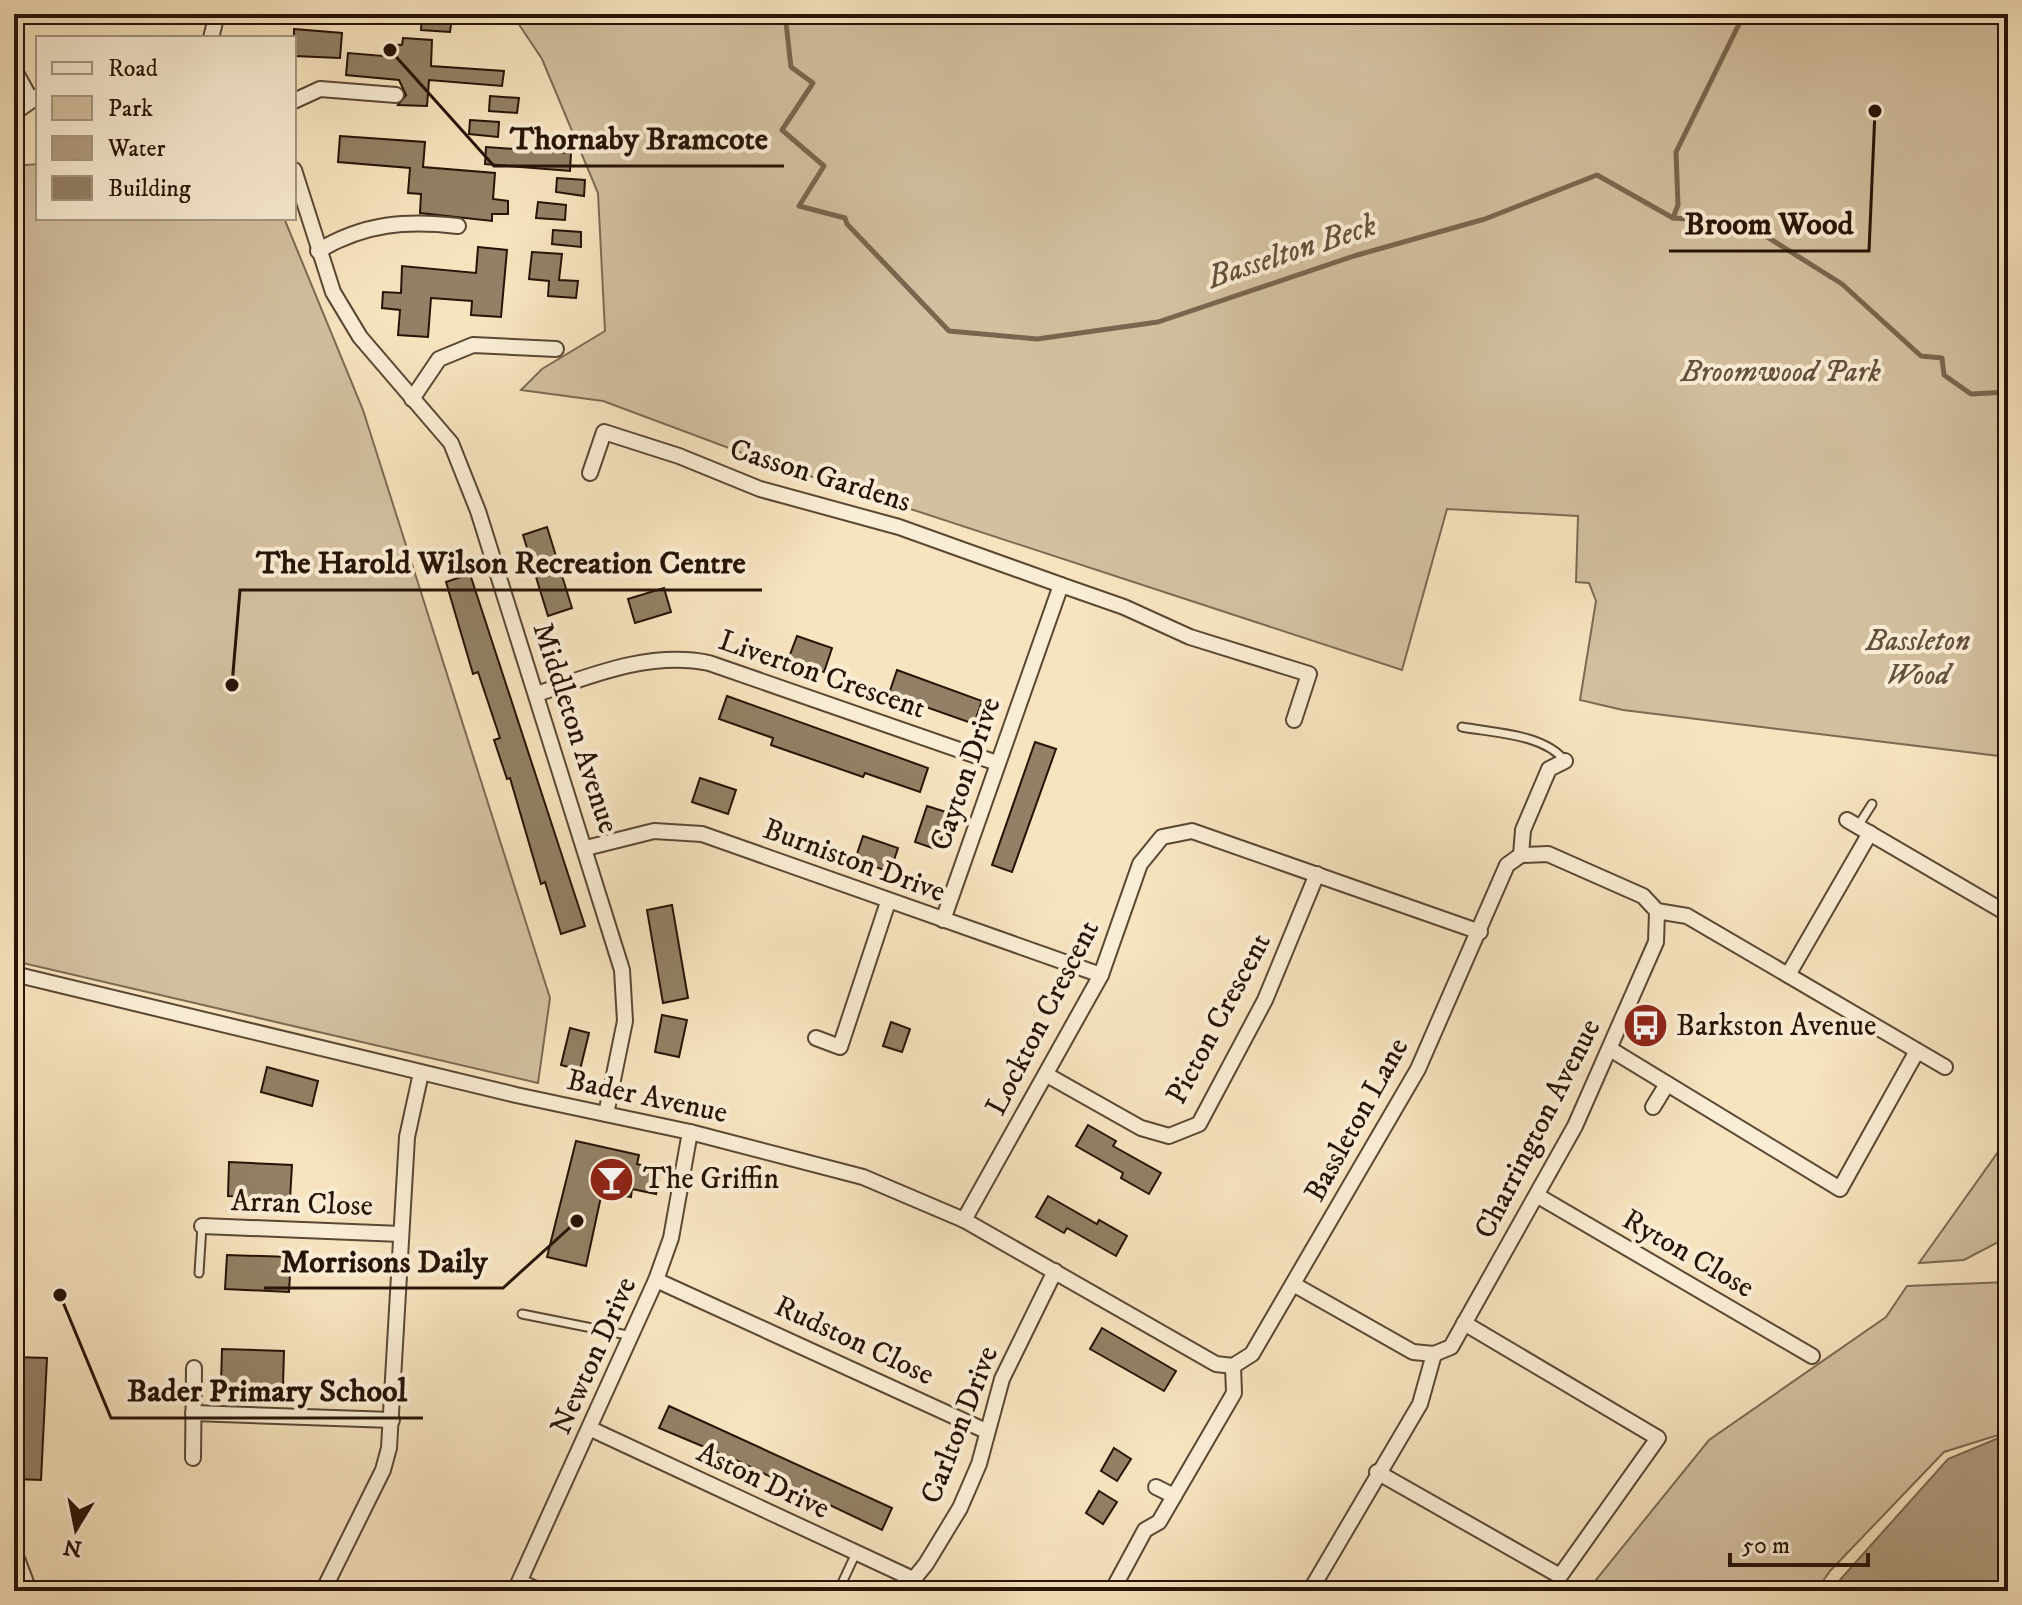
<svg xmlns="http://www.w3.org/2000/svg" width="2022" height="1605" font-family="'IM FELL DW Pica',serif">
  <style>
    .green { fill: #d3c0a0; stroke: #7c6a53; stroke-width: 2 }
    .water { fill: #b09d80; stroke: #79664f; stroke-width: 2 }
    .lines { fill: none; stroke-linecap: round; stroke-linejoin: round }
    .stream { stroke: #79664f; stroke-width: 5 }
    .building { fill: #938066; stroke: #261306; stroke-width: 2 }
    .lane-casing { stroke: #5a4734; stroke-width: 11 }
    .street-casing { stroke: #5a4734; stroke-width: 18 }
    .lane { stroke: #faedd5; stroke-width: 7 }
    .street { stroke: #faedd5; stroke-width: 14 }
    .labels { text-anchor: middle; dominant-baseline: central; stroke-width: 8; stroke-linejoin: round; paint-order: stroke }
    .park-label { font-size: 30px; font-style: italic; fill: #63503c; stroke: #faedd5 }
    .street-label { font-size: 30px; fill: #261306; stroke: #faedd5 }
    .poi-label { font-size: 30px; fill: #261306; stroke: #faedd5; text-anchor: start }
    .water-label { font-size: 32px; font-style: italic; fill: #64513d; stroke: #faedd5 }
    .leader { fill: none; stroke: #261306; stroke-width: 3 }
    .callout-dot { fill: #261306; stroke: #faedd5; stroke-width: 3 }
    .callout-label { font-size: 32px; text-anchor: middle; font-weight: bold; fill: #261306; stroke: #faedd5; stroke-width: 8; stroke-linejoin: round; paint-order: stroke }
  </style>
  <rect width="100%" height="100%" fill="#f7e4bf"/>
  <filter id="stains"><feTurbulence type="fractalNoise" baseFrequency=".0025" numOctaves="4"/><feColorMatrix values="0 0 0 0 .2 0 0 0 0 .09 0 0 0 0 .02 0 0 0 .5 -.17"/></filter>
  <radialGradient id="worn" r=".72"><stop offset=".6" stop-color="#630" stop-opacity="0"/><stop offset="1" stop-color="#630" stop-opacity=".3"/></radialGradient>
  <g class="green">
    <polygon points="512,14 2008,14 2008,757 1623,710 1580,700 1596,601 1589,583 1576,582 1578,516 1447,509 1402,670 764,461 603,401 521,390 542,369 605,331 598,193 542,59"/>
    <polygon points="38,164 38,218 284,218 363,410 550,998 538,1083 14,961 14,166"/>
    <polygon points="2008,1138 2008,1237 1964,1260 1919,1263"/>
    <polygon points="2008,1282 2008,1432 1944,1452 1830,1571 1816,1591 1587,1591 1709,1440 1886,1317 1907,1286"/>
  </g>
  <polygon class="water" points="2008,1434 2008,1591 1830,1591 1948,1459"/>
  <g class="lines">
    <g class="stream">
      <polyline points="785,14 791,67 813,83 782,130 824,166 799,206 845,218 847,224 949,331 1037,339 1158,322 1354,256 1485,219 1597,175 1673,218 1715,221 1756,230 1842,284 1921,356 1942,358 1944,375 1971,394 2008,392"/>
      <polyline points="1673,218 1678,205 1676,152 1744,14"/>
    </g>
  </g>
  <g class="building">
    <polygon points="422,14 452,17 450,32 421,30"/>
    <polygon points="294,29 342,33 340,58 294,56"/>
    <polygon points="403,38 432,40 431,66 504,71 502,86 429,80 427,106 398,105 406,95 399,80 346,75 348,53 383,56 385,44 402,45"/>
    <polygon points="490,96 519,98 517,113 489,111"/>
    <polygon points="470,120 499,122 498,137 469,134"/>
    <polygon points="340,136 425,142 423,167 495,173 493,199 508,201 508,214 492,214 492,221 420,213 421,194 408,193 410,168 338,162"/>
    <polygon points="486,147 571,153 570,171 485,164"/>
    <polygon points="557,178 585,180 584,196 556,192"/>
    <polygon points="538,202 566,205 565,220 536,218"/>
    <polygon points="553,230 581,232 581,247 552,244"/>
    <polygon points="478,247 507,250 501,317 471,315 472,301 431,298 428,337 398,335 400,310 382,308 383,292 401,293 402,266 476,273"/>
    <polygon points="532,252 562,254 559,280 578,281 576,298 548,296 549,281 529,279"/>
    <polygon points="547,527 572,608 548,616 523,535"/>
    <polygon points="470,574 585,926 561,934 545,882 541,884 510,778 507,779 494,740 500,738 478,672 473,674 446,582"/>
    <polygon points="664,588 671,612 635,623 628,599"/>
    <polygon points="797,636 832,648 824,672 788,660"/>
    <polygon points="897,670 982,701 974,724 889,694"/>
    <polygon points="727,696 928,768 920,792 865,773 863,777 771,745 773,738 719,719"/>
    <polygon points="1035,742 1056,749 1012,872 992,865"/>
    <polygon points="700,778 736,790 728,814 692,802"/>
    <polygon points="927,806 949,813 938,850 915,842"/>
    <polygon points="863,836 898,848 890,872 855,860"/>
    <polygon points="672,905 688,998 663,1003 647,910"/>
    <polygon points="662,1015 687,1020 679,1057 655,1052"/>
    <polygon points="891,1022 910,1029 902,1052 883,1046"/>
    <polygon points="570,1028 589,1033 580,1070 561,1065"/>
    <polygon points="267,1067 318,1081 312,1106 261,1092"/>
    <polygon points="1088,1125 1116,1141 1113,1146 1161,1173 1149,1194 1121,1178 1123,1173 1076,1146"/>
    <polygon points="576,1141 639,1155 637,1164 660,1170 656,1194 632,1189 631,1197 602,1192 586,1266 547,1257"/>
    <polygon points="229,1162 292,1165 290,1199 228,1196"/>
    <polygon points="1048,1196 1097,1224 1099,1220 1127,1236 1116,1256 1067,1228 1064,1233 1036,1217"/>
    <polygon points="227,1255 291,1257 289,1292 225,1289"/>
    <polygon points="1102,1328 1176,1371 1164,1391 1090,1349"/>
    <polygon points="222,1349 284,1351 283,1386 221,1384"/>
    <polygon points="14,1357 47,1358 41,1480 14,1479 14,1457 20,1457 22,1410 14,1409"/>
    <polygon points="669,1406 892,1508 882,1530 740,1462 659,1428"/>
    <polygon points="1114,1448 1131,1459 1117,1481 1101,1471"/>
    <polygon points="1099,1491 1117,1502 1103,1524 1086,1513"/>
  </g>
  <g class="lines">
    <defs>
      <g id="lane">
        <path d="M1462,727C1495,733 1544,734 1565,761"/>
        <polyline points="1858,826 1872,804"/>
        <polyline points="199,1273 202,1226"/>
        <polyline points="522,1314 632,1336"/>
        <polyline points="14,1541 33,1591"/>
        <polyline points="842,1583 856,1553"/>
      </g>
      <g id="street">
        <polyline points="211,38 217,14"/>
        <polyline points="14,69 31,100"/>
        <polyline points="294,101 320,89 396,95"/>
        <polyline points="14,113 38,96"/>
        <polyline points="294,170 333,292 360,337 451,443 478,511 622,970 625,1021 606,1114"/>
        <path d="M318,251C364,223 407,220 458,226"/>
        <polyline points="412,399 439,359 473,345 556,349"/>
        <polyline points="590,473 604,432 679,456 760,489 899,527 1061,585"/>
        <path d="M537,694C592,675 650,651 709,663L997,763"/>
        <polyline points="1847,820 2008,914"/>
        <polyline points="586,848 654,831 702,834 1101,975"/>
        <polyline points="1521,855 1523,830 1549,769 1565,761"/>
        <polyline points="943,920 1061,585 1124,607 1190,637 1309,674 1294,720"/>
        <polyline points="14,974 516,1095 690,1132 863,1177 964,1220 1216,1364 1233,1366"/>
        <polyline points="1788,975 1870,833"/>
        <polyline points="816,1038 840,1047 888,902"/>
        <polyline points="1610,1049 1840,1189 1917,1051"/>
        <polyline points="1047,1075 1141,1128 1169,1136 1199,1124 1265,1000 1317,874"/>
        <polyline points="1653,1107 1667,1084"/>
        <polyline points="1538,1196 1812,1356"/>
        <polyline points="964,1220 1101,975 1140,864 1162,837 1192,831 1480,932"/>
        <polyline points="202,1226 401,1234"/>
        <polyline points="656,1280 986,1431"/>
        <polyline points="1293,1284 1413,1352 1434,1354 1451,1347 1575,1126 1656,942 1657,911"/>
        <polyline points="1233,1366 1252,1354 1418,1069 1507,865 1521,855 1548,854 1643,896 1657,911 1687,916 1945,1067"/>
        <polyline points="193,1413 392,1420"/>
        <polyline points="591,1429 913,1579"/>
        <polyline points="193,1458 194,1368"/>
        <polyline points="1377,1472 1560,1576 1658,1438 1464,1323"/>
        <polyline points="1156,1487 1174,1496"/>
        <polyline points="520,1582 540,1591"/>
        <polyline points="323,1591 383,1470 389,1448 407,1137 421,1073"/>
        <polyline points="515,1591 656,1280 671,1238 690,1132"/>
        <polyline points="904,1591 926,1564 960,1508 979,1464 1002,1379 1055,1271"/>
        <polyline points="1112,1591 1145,1530 1159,1522 1234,1393 1233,1366"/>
        <polyline points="1310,1591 1420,1404 1434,1354"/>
      </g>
    </defs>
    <use href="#lane" class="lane-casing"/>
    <use href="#street" class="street-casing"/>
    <use href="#lane" class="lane"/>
    <use href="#street" class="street"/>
  </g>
  <defs>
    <symbol id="bus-disc" viewBox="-11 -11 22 22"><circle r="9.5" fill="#8f2418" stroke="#faedd5"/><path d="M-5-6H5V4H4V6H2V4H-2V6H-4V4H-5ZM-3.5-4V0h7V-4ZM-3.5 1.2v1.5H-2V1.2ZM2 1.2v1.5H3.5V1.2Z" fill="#fff"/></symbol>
    <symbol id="bar-disc" viewBox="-11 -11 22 22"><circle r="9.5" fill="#8f2418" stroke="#faedd5"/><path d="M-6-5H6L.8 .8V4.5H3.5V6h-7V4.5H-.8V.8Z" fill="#fff"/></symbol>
  </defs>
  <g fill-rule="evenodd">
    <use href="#bus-disc" x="1620" y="1000" width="51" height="51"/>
    <use href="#bar-disc" x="586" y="1154" width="51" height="51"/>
  </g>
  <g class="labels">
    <g class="park-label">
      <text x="1781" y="372">Broomwood Park</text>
      <text x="1918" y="641">Bassleton<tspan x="1918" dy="34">Wood</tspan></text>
    </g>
    <g class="street-label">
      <text transform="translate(820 476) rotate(17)">Casson Gardens</text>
      <text transform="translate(822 675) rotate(19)">Liverton Crescent</text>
      <text transform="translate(575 728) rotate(72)">Middleton Avenue</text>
      <text transform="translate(966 774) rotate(-71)">Cayton Drive</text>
      <text transform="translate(854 861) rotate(20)">Burniston Drive</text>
      <text transform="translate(1043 1018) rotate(-63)">Lockton Crescent</text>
      <text transform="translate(1219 1019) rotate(-62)">Picton Crescent</text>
      <text transform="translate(647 1097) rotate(12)">Bader Avenue</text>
      <text transform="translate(1357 1120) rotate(-61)">Bassleton Lane</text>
      <text transform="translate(1538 1129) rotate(-63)">Charrington Avenue</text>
      <text transform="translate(302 1204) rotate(2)">Arran Close</text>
      <text transform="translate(1688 1254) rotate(30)">Ryton Close</text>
      <text transform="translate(854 1341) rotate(25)">Rudston Close</text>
      <text transform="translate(594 1356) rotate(-66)">Newton Drive</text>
      <text transform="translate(960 1425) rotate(-69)">Carlton Drive</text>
      <text transform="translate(763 1481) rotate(25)">Aston Drive</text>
    </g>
    <g class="poi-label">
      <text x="1676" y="1026">Barkston Avenue</text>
      <text x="643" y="1179">The Griffin</text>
    </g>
    <g class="water-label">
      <text transform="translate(1292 252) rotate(-18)">Basselton Beck</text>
    </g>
  </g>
  <path class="leader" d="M390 50L494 166H784M1875 111L1869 251H1669M232 685L240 590H762M577 1221L503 1288H264M60 1295L111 1418H423"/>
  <g class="callout-dot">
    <circle cx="390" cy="50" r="8"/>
    <circle cx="1875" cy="111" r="8"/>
    <circle cx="232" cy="685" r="8"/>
    <circle cx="577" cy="1221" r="8"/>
    <circle cx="60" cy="1295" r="8"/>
  </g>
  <g class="callout-label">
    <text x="639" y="149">Thornaby Bramcote</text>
    <text x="1769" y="234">Broom Wood</text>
    <text x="501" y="573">The Harold Wilson Recreation Centre</text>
    <text x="384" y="1272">Morrisons Daily</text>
    <text x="267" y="1401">Bader Primary School</text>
  </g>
  <rect width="2022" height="1605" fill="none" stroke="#f7e4bf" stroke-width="48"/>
  <rect x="16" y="16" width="1990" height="1573" fill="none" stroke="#261306" stroke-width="4"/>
  <rect x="24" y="24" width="1974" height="1557" fill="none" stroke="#261306" stroke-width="2"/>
  <rect x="36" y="36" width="260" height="184" fill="#faedd5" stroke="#a59682" stroke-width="2"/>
  <rect x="52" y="62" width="40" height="12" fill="#faedd5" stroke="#a59682" stroke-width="2"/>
  <text x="108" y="76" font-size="24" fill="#261306">Road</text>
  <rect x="52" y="96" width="40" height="24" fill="#d3c0a0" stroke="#a59682" stroke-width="2"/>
  <text x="108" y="116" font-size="24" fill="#261306">Park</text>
  <rect x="52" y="136" width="40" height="24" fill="#b09d80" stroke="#a59682" stroke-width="2"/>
  <text x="108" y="156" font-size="24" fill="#261306">Water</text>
  <rect x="52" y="176" width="40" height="24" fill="#938066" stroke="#a59682" stroke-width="2"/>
  <text x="108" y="196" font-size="24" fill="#261306">Building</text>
  <g transform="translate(76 1529) rotate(190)" stroke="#faedd5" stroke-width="6" paint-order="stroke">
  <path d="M0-6L14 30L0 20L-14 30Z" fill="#261306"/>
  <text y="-12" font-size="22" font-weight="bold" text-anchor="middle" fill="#261306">N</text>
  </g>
  <path d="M1730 1553v12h138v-12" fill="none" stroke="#261306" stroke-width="4"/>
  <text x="1742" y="1553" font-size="24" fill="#261306" stroke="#faedd5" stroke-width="6" paint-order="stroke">50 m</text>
  <rect width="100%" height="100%" filter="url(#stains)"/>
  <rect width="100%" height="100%" fill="url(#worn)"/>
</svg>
